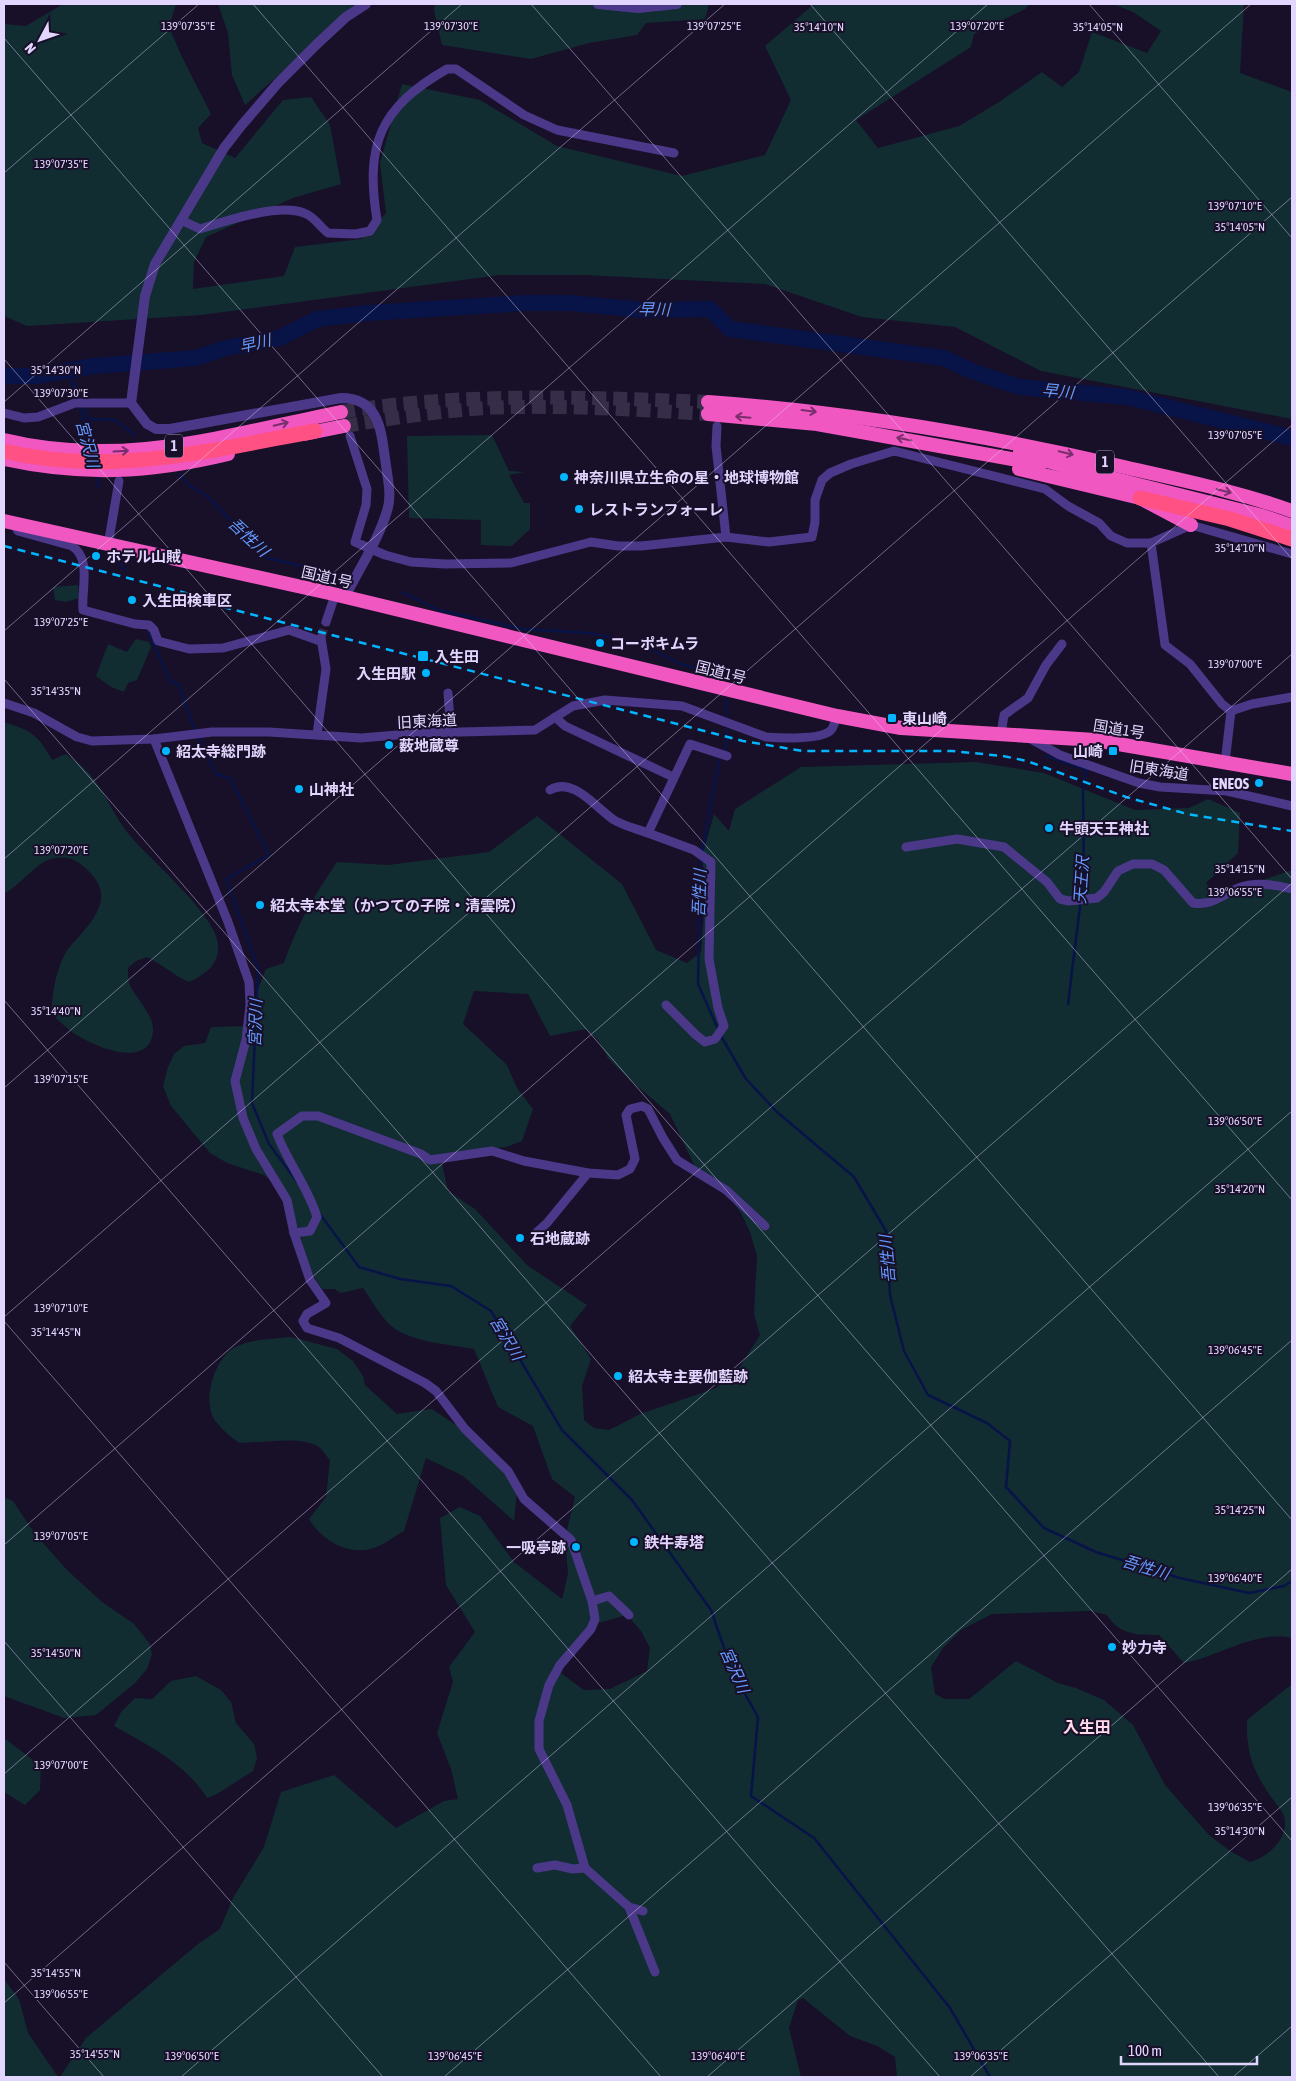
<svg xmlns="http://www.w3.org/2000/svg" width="1296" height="2081" font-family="'Asap Condensed','Noto Sans JP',sans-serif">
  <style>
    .green { fill: #112d32; fill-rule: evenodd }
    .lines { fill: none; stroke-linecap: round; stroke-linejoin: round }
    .stream { stroke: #081348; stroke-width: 2.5 }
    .river { stroke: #081348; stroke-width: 16 }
    .minor-tunnel { stroke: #362d48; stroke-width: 9; stroke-dasharray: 9 4.5; stroke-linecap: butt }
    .trunk-tunnel { stroke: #362d48; stroke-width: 14; stroke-dasharray: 14 7; stroke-linecap: butt }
    .minor { stroke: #4b3889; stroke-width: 9 }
    .tertiary { stroke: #4b3889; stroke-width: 10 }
    .trunk { stroke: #f057c1; stroke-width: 14 }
    .motorway { stroke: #ff5183; stroke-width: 15 }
    .rail { stroke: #02b5ff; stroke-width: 2.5; stroke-dasharray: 8 6; stroke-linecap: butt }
    .oneway { stroke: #792f6d }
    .ticks { fill: none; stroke: #e2d6ff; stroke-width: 1; stroke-opacity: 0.45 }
    .poi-dot { fill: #02b5ff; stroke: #180f28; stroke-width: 2 }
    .labels { text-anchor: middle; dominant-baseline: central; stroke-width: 4; stroke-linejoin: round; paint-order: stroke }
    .shield { fill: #180f28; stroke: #a59abe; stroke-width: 1 }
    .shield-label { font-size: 14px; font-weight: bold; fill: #e2d6ff }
    .poi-label { font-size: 15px; font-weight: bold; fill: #e2d6ff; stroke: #180f28; text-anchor: start }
    .street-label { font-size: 15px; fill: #e2d6ff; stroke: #180f28 }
    .water-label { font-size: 16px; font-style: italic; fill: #6499ff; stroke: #180f28 }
    .neighbourhood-label { font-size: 16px; font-weight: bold; fill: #ffd8e9; stroke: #180f28 }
    .ticks-label { font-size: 12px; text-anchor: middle; fill: #e2d6ff; stroke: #180f28; stroke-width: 4; stroke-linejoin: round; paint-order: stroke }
  </style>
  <rect width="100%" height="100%" fill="#180f28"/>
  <g class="green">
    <polygon points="63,4 176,4 169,27 181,55 211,114 198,128 202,143 235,158 283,100 311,97 330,125 341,184 293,198 206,237 194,262 193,289 284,276 295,247 361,239 386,213 380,163 402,84 480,100 557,146 682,176 765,155 791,100 765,46 814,4 1030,4 1025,9 974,34 971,47 856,120 878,148 959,126 999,102 1042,72 1062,87 1079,72 1092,32 1147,53 1161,31 1133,12 1113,4 1244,4 1240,73 1292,92 1292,419 1041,371 955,327 862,317 765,284 584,275 500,275 201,315 27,326 4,316 4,24 26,26"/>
    <polygon points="218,4 358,4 245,105 232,75 228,33"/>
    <polygon points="435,4 709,4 705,19 646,23 637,35 589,43 531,59 442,45 434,11"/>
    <polygon points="492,435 509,471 525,472 509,475 524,503 530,503 530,529 512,546 481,545 481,520 409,518 407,436"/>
    <polygon points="78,585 79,598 66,602 55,600 53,587"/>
    <polygon points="136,639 149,642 151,647 137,680 128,683 124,692 111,687 96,676 108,644 127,652"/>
    <path d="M4,722C31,731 38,734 52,760L66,754C75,761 85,768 92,777C107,795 115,819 131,837C152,861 214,914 218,943C220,964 206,974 189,982C173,975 162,964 147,957L136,961L128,968C128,973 128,979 129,983C135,998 154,1014 153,1031C150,1073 86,1044 68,1029C62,1024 56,1018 51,1013C53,991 55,973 65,954C69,946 77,939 82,933C106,906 110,886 79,863C70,856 55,856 46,861C32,868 20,885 4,894Z"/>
    <path d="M976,762L1044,773L1135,810L1189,808L1208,799L1240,813L1238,853L1206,883L1216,896L1292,870V1638C1254,1630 1221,1656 1184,1663L1159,1635C1138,1635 1119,1635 1107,1615L1091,1611L992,1614L961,1630L943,1648L931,1667L935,1694L945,1699H969L1016,1661L1058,1683L1076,1688L1104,1700L1133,1725L1165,1785L1209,1835L1230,1851L1250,1862C1268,1857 1290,1838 1284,1816C1281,1809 1273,1800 1269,1794C1252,1769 1246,1750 1247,1720L1292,1684V2077H897L895,2057L877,2046L850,2036L803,1998L798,2000L789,2028L801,2077H60L86,2038L198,1944L220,1929L233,1898L264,1847L281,1792L334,1775L396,1828L444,1801L458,1799L451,1769L437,1733L453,1682L449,1667L475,1632L446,1585L440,1518L460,1507L480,1516L514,1562L562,1599L568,1574L565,1538L575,1497L552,1479L533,1426L498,1407L474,1349C448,1344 413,1343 391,1326C379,1315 372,1300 363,1288L341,1293L334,1289H322L311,1272L288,1195L264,1175L227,1163L210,1153L171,1106L163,1086L168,1067L174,1054L184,1046L205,1043L211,1027L245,1026L256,1016V994L266,969L284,963C299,921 312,899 337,862L388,865L489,852L537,816L622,884L656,950L687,963L701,952L706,888L702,857L714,814L729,831L735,809L801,767ZM474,991L528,994L550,1036L586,1029L598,1040L608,1058L631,1081L670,1114L695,1167L726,1193L741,1213L750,1232L757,1256L754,1314L760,1335L740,1367L716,1388L640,1414L609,1430L594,1428L584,1420L582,1386L591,1359L570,1326L587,1305L527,1265L475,1209L448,1191L440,1155L506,1147L522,1141L533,1109L517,1088L507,1065L463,1024ZM627,1615L641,1631L650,1648L647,1671L610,1689L584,1690L558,1671L588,1626Z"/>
    <path d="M291,1337L337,1349L353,1361L363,1376L365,1385L397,1414L432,1409L477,1439L518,1482L514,1521L463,1476L426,1458L404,1531C397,1535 389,1541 381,1545C354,1559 323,1543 309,1519L326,1497L330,1460C326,1456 323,1450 319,1447C303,1435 260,1443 239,1443C230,1436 221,1429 214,1419C202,1399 215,1358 235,1347C251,1339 273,1339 291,1337Z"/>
    <polygon points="4,1497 13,1501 35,1534 67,1570 102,1602 134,1624 150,1644 152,1654 147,1669 135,1683 96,1715 64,1718 4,1696"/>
    <path d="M196,1676L221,1690L231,1702L236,1723L254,1744L257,1758L253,1771L217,1794L207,1798C185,1763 149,1746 114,1726L121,1712L135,1698L152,1699L171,1681Z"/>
    <polygon points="4,1738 41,1766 40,1790 25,1805 4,1792"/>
    <polygon points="4,1979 19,1999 28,2033 58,2077 4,2077"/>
  </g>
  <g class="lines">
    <g class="stream">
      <polyline points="68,370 77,400"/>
      <polyline points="74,383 81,401"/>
      <polyline points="79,405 90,445"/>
      <polyline points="84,406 89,419 115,420 135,435"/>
      <polyline points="179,474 190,486 206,495 268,558 334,574"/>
      <polyline points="97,475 99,488"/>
      <polyline points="114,556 125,570"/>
      <polyline points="402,592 438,610 523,629 589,633 638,643 681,664 722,675"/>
      <polyline points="148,631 170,681 179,685 195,731"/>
      <polyline points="726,700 727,719"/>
      <polyline points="198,736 216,774 230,778 269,855 226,879 258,968 252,1103 269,1144 298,1183"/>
      <polyline points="1046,756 1087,770 1083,791 1084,874 1068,1004"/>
      <polyline points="702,853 718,765 727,742 727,725"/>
      <polyline points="701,859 699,870 700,899 698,984 718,1029"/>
      <polyline points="721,1036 746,1079 777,1112 854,1177 886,1231 890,1295 904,1351 928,1395 987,1423 1010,1441 1006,1487 1044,1528 1096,1552 1180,1578 1249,1593 1284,1586 1292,1581"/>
      <polyline points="320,1214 359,1267 400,1279 451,1286 491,1311 562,1430 632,1500 711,1610 732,1671 758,1717 751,1796 814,1838 950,2008 990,2077"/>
    </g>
    <polyline class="river" points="4,376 36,376 94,366 196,358 226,348 279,338 317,319 368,313 524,303 570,303 643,310 710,309 730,329 944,358 974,372 1019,387 1127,397 1292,438"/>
    <polyline class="minor-tunnel" points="321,638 326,622"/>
    <g class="trunk-tunnel">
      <path d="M341,412C463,392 585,397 708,402"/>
      <path d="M344,426C400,417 457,408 514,407C579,406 643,410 708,414"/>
    </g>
    <g class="minor">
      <path d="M181,220L200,229C226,221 278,203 304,213C314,216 320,227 328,233L356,234L370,231L377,220C365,145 379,108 447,69H456L524,115L557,130L674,153"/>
      <polyline points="4,413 24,418 38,417 75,403 131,403"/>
      <polyline points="717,426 716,446 726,537"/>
      <polyline points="350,436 367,489 366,505 355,542 385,555 411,562 445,564 511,563 591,542 618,546 641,546 726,537 769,542 812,537 815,522 815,500 822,480 830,473 851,464 894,451 1045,489 1068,506 1099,523 1111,536 1127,543 1151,543 1191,525 1292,554"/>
      <path d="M15,526L18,531L72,546C92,559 81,590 83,610L135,624L149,625L154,630L158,641L189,649L223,648L289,630L320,641"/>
      <polyline points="1151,543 1165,645 1190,664 1222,704 1231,711 1225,763"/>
      <polyline points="108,545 119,481"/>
      <polyline points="326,622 335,595"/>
      <polyline points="448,693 451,733"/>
      <path d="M4,703L34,713L77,737L92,741L154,739L212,732H269L361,738L421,733L535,730L573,706L605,700L682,706L766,737C779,738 820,740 830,731C834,728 835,721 837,716"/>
      <polyline points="1231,711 1252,704 1292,697"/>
      <polyline points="555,717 565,726 673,777"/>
      <polyline points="317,734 326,669 321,638"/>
      <polyline points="1001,734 1004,715 1028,698 1046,665 1062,644"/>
      <polyline points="1029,738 1060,755 1139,783 1160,787 1227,791 1292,806"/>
      <polyline points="154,739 228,922 249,982 250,1005 246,1040 235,1081 243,1118 256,1149 287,1200 294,1233 310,1280 326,1303 307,1314 303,1321 307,1328 339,1338 425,1383 436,1391 465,1429 508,1471 524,1499 571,1540 592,1601 595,1619 591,1629 560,1665 549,1685 539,1721 539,1749 567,1805 585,1868 629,1907 655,1972"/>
      <path d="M550,790C573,776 597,809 614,820C624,826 637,829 648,833"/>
      <path d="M906,847L957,839L1004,847L1047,882L1060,899L1069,901L1097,898L1104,892L1118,871L1133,864H1152L1164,870L1193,903C1214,906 1222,894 1241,887C1256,882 1277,885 1292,889"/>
      <polyline points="666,1005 696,1035 705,1042 715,1039 724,1026 718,1008 709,959 711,862 694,850 648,833 690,744 727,756"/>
      <polyline points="537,1232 547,1223 588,1173"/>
      <path d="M294,1233L310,1231L317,1217C308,1187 288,1163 277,1134L302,1116H318L421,1154L430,1160L492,1151L524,1161L588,1173L618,1175L630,1169L635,1159L626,1115L630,1109L642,1106L648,1109L663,1138L677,1160L726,1190L765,1226"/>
      <polyline points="592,1601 609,1596 629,1615"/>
      <polyline points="537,1868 555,1865 573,1869 585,1868"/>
      <polyline points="629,1907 643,1911"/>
    </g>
    <g class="tertiary">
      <polyline points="598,4 638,8 677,4"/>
      <path d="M345,597C359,569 378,541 387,511C392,496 388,481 386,465C381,435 382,398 341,398L170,429H156L147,424L131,403L145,296L155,264L224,148L241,126L278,83L317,44L346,17L366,4"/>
    </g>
    <g class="trunk">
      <path d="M708,402C848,412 987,435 1124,467C1180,480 1237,491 1292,511"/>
      <polyline points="708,414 817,424 1040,464"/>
      <polyline points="304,434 344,426"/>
      <path d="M4,440C123,469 226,435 341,412"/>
      <polyline points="1020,452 1067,467 1263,516 1292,526"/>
      <path d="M4,459C82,476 150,473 228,454"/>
      <polyline points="1019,469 1140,498 1191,525"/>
      <polyline points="4,521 329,593 837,716 901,728 1095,740 1292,774"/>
    </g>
    <g class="motorway">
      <path d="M4,451C109,477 212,450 315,431"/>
      <polyline points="1140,498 1230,519 1292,539"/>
    </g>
    <g class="rail">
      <polyline points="4,546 205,598"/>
      <polyline points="196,600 743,741 803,751 952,751 1003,756 1027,761 1126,797 1187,814 1292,831"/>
    </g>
  </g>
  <defs><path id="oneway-shaft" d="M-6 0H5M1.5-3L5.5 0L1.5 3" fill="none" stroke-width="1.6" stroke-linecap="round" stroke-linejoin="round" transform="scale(1.25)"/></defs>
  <g class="oneway">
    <use href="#oneway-shaft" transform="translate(809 411) rotate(7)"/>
    <use href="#oneway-shaft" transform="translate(743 417) rotate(-175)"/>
    <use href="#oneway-shaft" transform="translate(281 424) rotate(-13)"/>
    <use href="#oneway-shaft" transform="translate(904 439) rotate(-169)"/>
    <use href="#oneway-shaft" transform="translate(121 451) rotate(-3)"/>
    <use href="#oneway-shaft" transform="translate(1066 453) rotate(13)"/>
    <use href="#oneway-shaft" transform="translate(1224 491) rotate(14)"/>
  </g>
  <path class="ticks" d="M253,4L1292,1200M531,4L1292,879M810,4L1292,559M1089,4L1292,238M4,38L1292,1520M4,173L199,4M4,359L1292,1841M4,402L462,4M4,631L725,4M4,679L1219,2077M4,859L988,4M4,1000L940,2077M4,1088L1251,4M4,1317L1292,197M4,1321L661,2077M4,1545L1292,425M4,1641L383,2077M4,1774L1292,654M4,1962L104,2077M4,2003L1292,883M181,2077L1292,1111M444,2077L1292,1340M707,2077L1292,1569M970,2077L1292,1797M1233,2077L1292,2026"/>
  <g class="poi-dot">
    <circle cx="564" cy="477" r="5"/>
    <circle cx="579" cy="509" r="5"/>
    <circle cx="96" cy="556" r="5"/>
    <circle cx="132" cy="600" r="5"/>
    <circle cx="600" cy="643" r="5"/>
    <rect x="417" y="650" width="12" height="12" rx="2.5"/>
    <circle cx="426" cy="673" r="5"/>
    <rect x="887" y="713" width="10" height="10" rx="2.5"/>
    <circle cx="389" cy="745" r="5"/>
    <circle cx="166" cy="751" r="5"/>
    <rect x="1108" y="746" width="10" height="10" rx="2.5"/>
    <circle cx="1259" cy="783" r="5"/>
    <circle cx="299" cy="789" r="5"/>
    <circle cx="1049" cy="828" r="5"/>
    <circle cx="260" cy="905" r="5"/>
    <circle cx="520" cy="1238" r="5"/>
    <circle cx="618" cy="1376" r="5"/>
    <circle cx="634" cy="1542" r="5"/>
    <circle cx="576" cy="1547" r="5"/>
    <circle cx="1112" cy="1647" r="5"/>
  </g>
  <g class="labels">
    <g class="shield">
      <rect x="165" y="434.5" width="18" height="23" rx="4"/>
      <rect x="1096" y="450.5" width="18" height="23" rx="4"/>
    </g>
    <g class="shield-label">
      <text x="174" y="446">1</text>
      <text x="1105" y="462">1</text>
    </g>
    <g class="poi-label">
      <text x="574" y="477">神奈川県立生命の星・地球博物館</text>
      <text x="589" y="509">レストランフォーレ</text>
      <text x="106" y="556">ホテル山賊</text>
      <text x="142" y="600">入生田検車区</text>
      <text x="610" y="643">コーポキムラ</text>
      <text x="434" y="656">入生田</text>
      <text x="416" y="673" text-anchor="end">入生田駅</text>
      <text x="902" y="718">東山崎</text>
      <text x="399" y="745">薮地蔵尊</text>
      <text x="176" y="751">紹太寺総門跡</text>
      <text x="1103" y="751" text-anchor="end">山崎</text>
      <text x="1249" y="783" text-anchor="end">ENEOS</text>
      <text x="309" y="789">山神社</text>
      <text x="1059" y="828">牛頭天王神社</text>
      <text x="270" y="905">紹太寺本堂（かつての子院・清雲院）</text>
      <text x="530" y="1238">石地蔵跡</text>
      <text x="628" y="1376">紹太寺主要伽藍跡</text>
      <text x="644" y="1542">鉄牛寿塔</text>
      <text x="566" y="1547" text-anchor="end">一吸亭跡</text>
      <text x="1122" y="1647">妙力寺</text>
    </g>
    <g class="street-label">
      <text transform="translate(327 577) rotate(13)">国道1号</text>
      <text transform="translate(721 672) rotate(14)">国道1号</text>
      <text transform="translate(427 721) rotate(-3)">旧東海道</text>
      <text transform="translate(1119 729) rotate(9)">国道1号</text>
      <text transform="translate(1159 770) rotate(9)">旧東海道</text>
    </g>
    <g class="water-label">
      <text transform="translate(654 309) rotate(1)">早川</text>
      <text transform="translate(255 343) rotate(-13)">早川</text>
      <text transform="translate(1058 391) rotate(5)">早川</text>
      <text transform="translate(88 444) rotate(75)">宮沢川</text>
      <text transform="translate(249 537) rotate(43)">吾性川</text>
      <text transform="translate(1081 880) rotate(-86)">天王沢</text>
      <text transform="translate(699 893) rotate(-88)">吾性川</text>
      <text transform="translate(255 1023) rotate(-88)">宮沢川</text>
      <text transform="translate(887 1259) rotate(-95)">吾性川</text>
      <text transform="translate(507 1338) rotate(59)">宮沢川</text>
      <text transform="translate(1146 1567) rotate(17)">吾性川</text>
      <text transform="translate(735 1670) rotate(66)">宮沢川</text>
    </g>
    <g class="neighbourhood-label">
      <text x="1087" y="1727">入生田</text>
    </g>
  </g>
  <g class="ticks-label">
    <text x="188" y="30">139°07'35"E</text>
    <text x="451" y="30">139°07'30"E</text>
    <text x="714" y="30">139°07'25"E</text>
    <text x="977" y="30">139°07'20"E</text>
    <text x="819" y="31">35°14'10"N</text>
    <text x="1098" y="31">35°14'05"N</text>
    <text x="61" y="168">139°07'35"E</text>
    <text x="1235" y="210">139°07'10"E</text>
    <text x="1240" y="231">35°14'05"N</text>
    <text x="56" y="374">35°14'30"N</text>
    <text x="61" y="397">139°07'30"E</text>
    <text x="1235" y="439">139°07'05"E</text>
    <text x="1240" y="552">35°14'10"N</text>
    <text x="61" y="626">139°07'25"E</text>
    <text x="1235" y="668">139°07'00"E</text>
    <text x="56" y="695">35°14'35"N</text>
    <text x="61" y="854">139°07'20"E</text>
    <text x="1240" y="873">35°14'15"N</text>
    <text x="1235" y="896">139°06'55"E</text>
    <text x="56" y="1015">35°14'40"N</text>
    <text x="61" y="1083">139°07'15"E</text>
    <text x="1235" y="1125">139°06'50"E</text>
    <text x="1240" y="1193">35°14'20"N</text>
    <text x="61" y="1312">139°07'10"E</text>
    <text x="56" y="1336">35°14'45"N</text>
    <text x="1235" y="1354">139°06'45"E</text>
    <text x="1240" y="1514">35°14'25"N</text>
    <text x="61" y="1540">139°07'05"E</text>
    <text x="1235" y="1582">139°06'40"E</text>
    <text x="56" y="1657">35°14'50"N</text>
    <text x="61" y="1769">139°07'00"E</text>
    <text x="1235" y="1811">139°06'35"E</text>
    <text x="1240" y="1835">35°14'30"N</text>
    <text x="56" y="1977">35°14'55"N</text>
    <text x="61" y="1998">139°06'55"E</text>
    <text x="95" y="2058">35°14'55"N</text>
    <text x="192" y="2060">139°06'50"E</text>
    <text x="455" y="2060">139°06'45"E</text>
    <text x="718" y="2060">139°06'40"E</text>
    <text x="981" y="2060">139°06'35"E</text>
  </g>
  <rect width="1296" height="2081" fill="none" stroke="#e2d6ff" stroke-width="10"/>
  <g transform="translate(40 40) rotate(229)" stroke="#180f28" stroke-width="4" paint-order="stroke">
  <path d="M0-4L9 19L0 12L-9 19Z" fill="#e2d6ff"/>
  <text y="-8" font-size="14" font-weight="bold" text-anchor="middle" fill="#e2d6ff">N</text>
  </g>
  <path d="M1121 2056v8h136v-8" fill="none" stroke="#e2d6ff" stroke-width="2.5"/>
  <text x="1128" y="2056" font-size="15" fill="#e2d6ff" stroke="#180f28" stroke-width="4" paint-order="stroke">100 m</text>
</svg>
